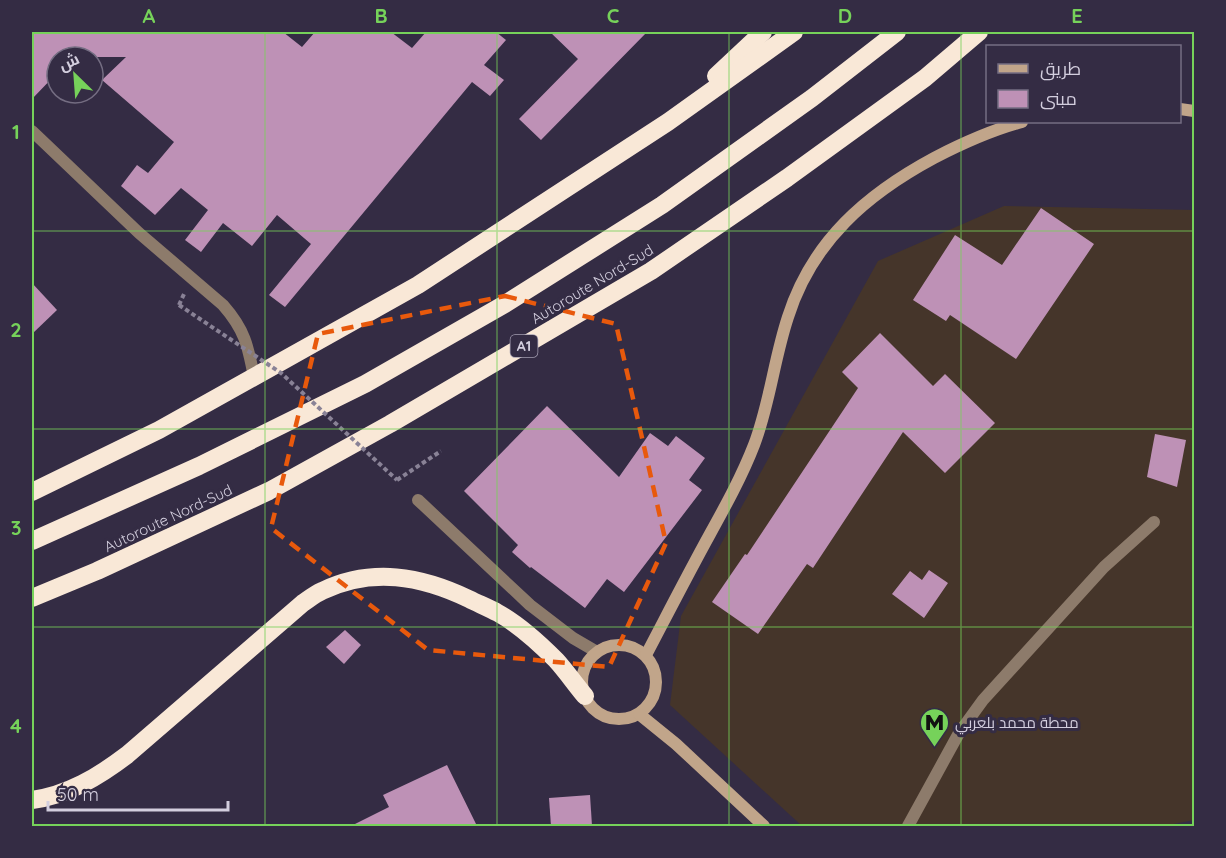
<svg xmlns="http://www.w3.org/2000/svg" width="1226" height="858" font-family="Quicksand,Cairo,sans-serif">
  <style>
    .industrial { fill: #45352a }
    .building { fill: #be91b6 }
    .lines { fill: none; stroke-linecap: round; stroke-linejoin: round }
    .path { stroke: #898296; stroke-width: 4; stroke-dasharray: 4.5 3; stroke-linecap: butt }
    .lane { stroke: #8d7b6b; stroke-width: 12 }
    .street { stroke: #8d7b6b; stroke-width: 12 }
    .secondary { stroke: #c1a58a; stroke-width: 12 }
    .highway { stroke: #f9e8d7; stroke-width: 18 }
    .path-bridge { stroke: #898296; stroke-width: 4; stroke-dasharray: 4.5 3; stroke-linecap: butt }
    .marked { fill: none; stroke: #e8590c; stroke-width: 4.5; stroke-dasharray: 12 8; stroke-linejoin: round }
    .grid { fill: none; stroke: #76d25a; stroke-width: 1.5; stroke-opacity: 0.55 }
    .labels { text-anchor: middle; dominant-baseline: central; stroke-width: 6; stroke-linejoin: round; paint-order: stroke }
    .shield { fill: #342c44; stroke: #a39db0; stroke-width: 1.5 }
    .shield-label { font-size: 14px; font-weight: bold; fill: #d3cede }
    .street-label { font-size: 15px; fill: #d3cede; stroke: #342c44 }
    .poi-label { font-size: 15px; fill: #d3cede; stroke: #342c44; text-anchor: start }
    .neatline { fill: none; stroke: #76d25a; stroke-width: 2 }
    .grid-label { font-size: 20px; text-anchor: middle; font-weight: bold; fill: #76d25a }
  </style>
  <rect width="100%" height="100%" fill="#342c44"/>
  <polygon class="industrial" points="1004,206 1194,210 1194,820 1163,826 802,826 670,705 681,616 878,261"/>
  <g class="building">
    <polygon points="32,32 283,32 302,47 315,32 391,32 412,48 426,32 496,32 506,40 484,65 504,80 490,96 472,82 285,307 269,295 311,244 277,215 252,246 223,223 201,252 185,240 208,210 181,188 155,215 121,186 137,165 148,173 174,142 102,80 126,57 57,57 57,73 32,99"/>
    <polygon points="550,32 647,32 541,140 519,119 578,59"/>
    <polygon points="1041,208 1094,244 1016,359 950,315 946,321 913,300 955,235 1002,265"/>
    <polygon points="32,283 57,310 32,334"/>
    <polygon points="880,333 933,386 945,374 995,423 945,473 903,432 813,568 807,564 758,634 712,602 745,554 747,555 858,388 842,372"/>
    <polygon points="547,406 619,477 650,433 668,446 676,436 705,458 689,480 702,490 624,592 607,579 585,608 531,567 530,568 512,552 518,545 464,491"/>
    <polygon points="1155,434 1186,440 1177,487 1147,477"/>
    <polygon points="929,570 948,583 924,618 892,594 910,571 922,580"/>
    <polygon points="345,630 361,645 344,664 326,647"/>
    <polygon points="447,765 477,826 351,826 389,807 383,795"/>
    <polygon points="590,795 592,826 551,826 549,798"/>
  </g>
  <g class="lines">
    <g class="path">
      <polyline points="179,305 184,294"/>
      <polyline points="397,480 441,451"/>
    </g>
    <g class="lane">
      <polyline points="418,500 530,605 573,638 597,652"/>
      <polyline points="908,826 959,733 983,700 1104,567 1154,522"/>
    </g>
    <path class="street" d="M32,131L139,233L223,305C245,330 248,346 254,377"/>
    <g class="secondary">
      <polyline points="1180,109 1194,111"/>
      <circle cx="619" cy="682" r="37"/>
      <path d="M646,655C667,615 688,574 710,534C726,505 742,476 754,445C770,403 774,359 788,317C812,241 867,194 934,158C963,143 992,130 1022,122"/>
      <polyline points="639,714 676,744 764,826"/>
    </g>
    <g class="highway">
      <polyline points="716,76 763,32"/>
      <polyline points="32,492 159,430 418,285 668,122 794,32"/>
      <polyline points="32,541 199,466 365,384 505,304 662,205 812,98 897,32"/>
      <polyline points="32,598 97,571 269,491 390,424 651,271 787,178 925,78 979,32"/>
      <path d="M32,800C68,795 98,777 127,755L303,603C309,599 315,594 322,591C372,567 421,576 469,599C479,604 489,608 498,613C518,624 540,644 556,660C566,671 575,684 585,696"/>
    </g>
    <polyline class="path-bridge" points="179,305 281,373 397,480"/>
  </g>
  <path class="marked" d="M505,296L616,324L666,543L609,667L428,650L271,528L318,334Z"/>
  <path class="grid" d="M265,32V826M497,32V826M729,32V826M961,32V826M32,231H1194M32,429H1194M32,627H1194"/>
  <defs>
    <symbol id="metro-pin" viewBox="-11 -11 22 30"><path d="M0 17L-7.5 6A9.5 9.5 0 1 1 7.5 6Z" fill="#76d25a" stroke="#342c44"/><path d="M-5.5 5V-5H-3L0 0L3-5H5.5V5H3V-.5L0 4L-3-.5V5Z" fill="#111"/></symbol>
  </defs>
  <g fill-rule="evenodd">
    <use href="#metro-pin" x="918" y="706" width="33" height="45"/>
  </g>
  <g class="labels">
    <rect class="shield" x="510.5" y="335" width="27" height="22" rx="4.5"/>
    <g class="shield-label">
      <text x="524" y="346">A1</text>
    </g>
    <g class="street-label">
      <text transform="translate(592 284) rotate(-31)">Autoroute Nord-Sud</text>
      <text transform="translate(168 518) rotate(-25)">Autoroute Nord-Sud</text>
    </g>
    <g class="poi-label">
      <text x="955" y="722">محطة محمد بلعربي</text>
    </g>
  </g>
  <rect width="1226" height="858" fill="none" stroke="#342c44" stroke-width="66"/>
  <rect x="986" y="45" width="195" height="78" fill="#342c44" stroke="#746d82" stroke-width="1.5"/>
  <rect x="998" y="64" width="30" height="9" fill="#c1a58a" stroke="#746d82" stroke-width="1.5"/>
  <text x="1040" y="75" font-size="18" fill="#d3cede">طريق</text>
  <rect x="998" y="90" width="30" height="18" fill="#be91b6" stroke="#746d82" stroke-width="1.5"/>
  <text x="1040" y="105" font-size="18" fill="#d3cede">مبنى</text>
  <g transform="translate(75 75) rotate(335)"><circle r="28" fill="#342c44" stroke="#746d82" stroke-width="1.5"/>
  <path d="M0-4.5L10 22L0 15L-10 22Z" fill="#76d25a"/>
  <text y="-9" font-size="16" font-weight="bold" text-anchor="middle" fill="#d3cede">ش</text>
  </g>
  <path d="M48 801v9h180v-9" fill="none" stroke="#d3cede" stroke-width="3"/>
  <text x="57" y="801" font-size="18" fill="#d3cede" stroke="#342c44" stroke-width="4.5" paint-order="stroke">50 m</text>
  <rect x="33" y="33" width="1160" height="792" class="neatline"/>
  <g class="grid-label">
    <text x="149" y="23">A</text>
    <text x="381" y="23">B</text>
    <text x="613" y="23">C</text>
    <text x="845" y="23">D</text>
    <text x="1077" y="23">E</text>
    <text x="16" y="139">1</text>
    <text x="16" y="337">2</text>
    <text x="16" y="535">3</text>
    <text x="16" y="733">4</text>
  </g>
</svg>
